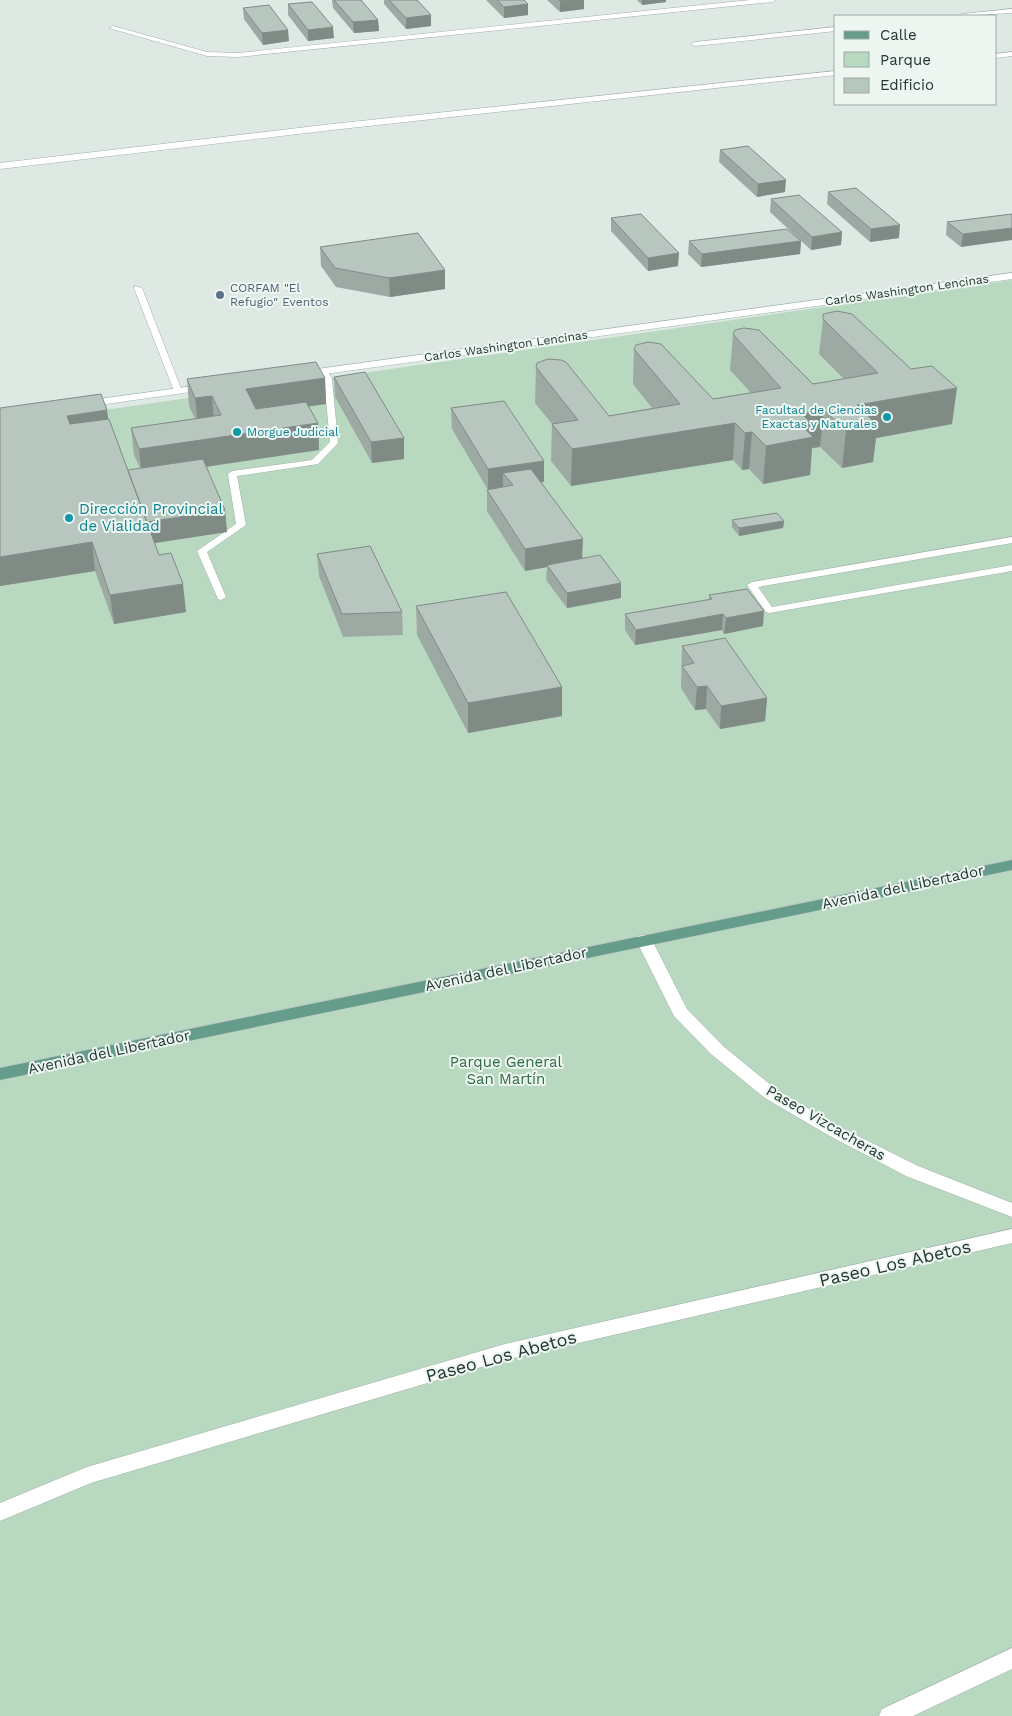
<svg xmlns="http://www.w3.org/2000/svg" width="1012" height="1716" font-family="'Work Sans',sans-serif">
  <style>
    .green { fill: #b8d9bf }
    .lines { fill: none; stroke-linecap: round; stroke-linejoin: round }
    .lane-casing { stroke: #a2b0aa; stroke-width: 1 }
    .street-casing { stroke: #a2b0aa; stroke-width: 1 }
    .secondary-casing { stroke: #9fb4ab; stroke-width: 1 }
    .primary-casing { stroke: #bcc3c1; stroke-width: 1 }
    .lane { fill: #fff; fill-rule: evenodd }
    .street { fill: #fff; fill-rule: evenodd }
    .secondary { fill: #fff; fill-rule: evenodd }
    .primary { fill: #669c8b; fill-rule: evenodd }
    .wall { fill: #9daaa4 }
    .shaded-wall { fill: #808b86 }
    .building { fill: #b7c6bf; stroke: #808b86 }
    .service-dot { fill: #5c6f8a; stroke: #eef6f2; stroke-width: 2 }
    .culture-dot { fill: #0f9aa8; stroke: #eef6f2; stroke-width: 2 }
    .labels { text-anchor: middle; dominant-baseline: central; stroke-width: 4; stroke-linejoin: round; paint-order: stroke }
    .far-service-label { font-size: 12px; fill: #4e5e75; stroke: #eef6f2; text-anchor: start }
    .far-street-label { font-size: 12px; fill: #213730; stroke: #eef6f2 }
    .far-culture-label { font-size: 12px; fill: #0d838f; stroke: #eef6f2; text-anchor: end }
    .culture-label { font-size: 15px; fill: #0d838f; stroke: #eef6f2; text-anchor: start }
    .street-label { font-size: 15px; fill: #213730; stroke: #eef6f2 }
    .park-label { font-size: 15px; fill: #2e6b43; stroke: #eef6f2 }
    .near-street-label { font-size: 18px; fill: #213730; stroke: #eef6f2 }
  </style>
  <rect width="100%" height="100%" fill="#dee9e4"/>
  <polygon class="green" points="1012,280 1012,1716 0,1716 0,425"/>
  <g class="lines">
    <defs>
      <g id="lane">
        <polygon points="135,286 142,288 182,391 181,393 174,391 134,288"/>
        <polygon points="321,369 327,369 332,379 338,443 318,464 237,476 246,525 207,552 226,597 221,600 218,599 197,551 236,524 228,474 232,471 312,460 330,442 324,379 320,371"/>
        <polygon points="1012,537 1012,543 758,587 772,607 1012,565 1012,571 769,613 766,612 747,585 752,582"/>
      </g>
      <g id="street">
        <polygon points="750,0 776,0 772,2 238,57 207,56 109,28 113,26 207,52 238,53"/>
        <polygon points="1012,9 1012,13 958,16 962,14"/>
        <polygon points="836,27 836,31 695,46 691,44 695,42"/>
        <polygon points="1012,52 1012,56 996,58 996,54"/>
        <polygon points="836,71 836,75 332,130 0,169 0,163 332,124"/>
        <polygon points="644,935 650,936 652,940 687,1009 723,1046 777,1090 840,1127 918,1166 1012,1203 1012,1217 906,1176 828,1135 765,1098 711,1054 674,1016 636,940 638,936"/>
        <polygon points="1012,1229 1012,1243 505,1360 91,1483 0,1521 0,1503 87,1467 505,1344"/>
        <polygon points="1012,1648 1012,1669 913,1716 879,1716 882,1709"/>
      </g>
      <g id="secondary">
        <polygon points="1012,273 1012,279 303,377 298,374 303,371"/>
        <polygon points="208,384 213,387 212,389 85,407 79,404 85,401"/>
      </g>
      <polygon id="primary" points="1012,860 1012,870 0,1080 0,1068"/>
    </defs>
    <use href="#lane" class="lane-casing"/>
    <use href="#street" class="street-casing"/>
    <use href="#secondary" class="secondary-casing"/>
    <use href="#primary" class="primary-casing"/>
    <use href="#lane" class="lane"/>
    <use href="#street" class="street"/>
    <use href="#secondary" class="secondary"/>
    <use href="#primary" class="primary"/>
  </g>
  <g class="wall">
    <polygon points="332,0 361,0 378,20 379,31 354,33 333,8"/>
    <polygon points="384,0 417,0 431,26 406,29 384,4"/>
    <polygon points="486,0 524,0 528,4 528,15 504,18"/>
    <polygon points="547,0 584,0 584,9 560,12"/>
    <polygon points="637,0 666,0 666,2 642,5"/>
    <polygon points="288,4 334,38 308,41 288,15"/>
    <polygon points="243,8 289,41 263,45 244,19"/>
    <polygon points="720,150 785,192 757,197 719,162"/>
    <polygon points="828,192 899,238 870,242 827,204"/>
    <polygon points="771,199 842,232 841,245 811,250 770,212"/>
    <polygon points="1012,214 961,247 946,235 947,222"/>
    <polygon points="611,218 678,266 648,271 611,231"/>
    <polygon points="689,241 801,241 800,254 701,267 688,254"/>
    <polygon points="320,247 445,289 390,297 336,287 321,266"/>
    <polygon points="823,319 952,424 876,438 873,462 842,468 820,447 812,448 810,475 763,484 749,469 742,470 733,460 571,486 551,461 552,424 535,403 536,367 609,416 652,408 633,384 634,349 713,399 751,393 730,370 733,334 813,384 844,379 819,354"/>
    <polygon points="334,377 404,459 372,463 335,397"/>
    <polygon points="325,378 326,404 309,406 318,423 319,450 206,467 225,510 227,532 155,543 159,555 186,612 114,624 95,571 0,586 107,410 108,419 128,470 140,468 134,455 131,428 195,419 189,406 187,379"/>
    <polygon points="451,408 544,482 541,482 583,558 621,583 621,598 567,608 546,580 547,567 525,571 487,511 487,490 488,490 452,429"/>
    <polygon points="732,520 784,521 783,528 739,536 732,527"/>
    <polygon points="317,554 402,612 403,635 343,637 319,576"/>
    <polygon points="709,595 763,626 724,634 722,630 635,645 625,630 625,614 709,600"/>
    <polygon points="416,606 562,687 562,716 468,733 417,635"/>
    <polygon points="682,646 767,698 765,721 720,729 706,709 695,710 681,688"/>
  </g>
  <g class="shaded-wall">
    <polygon points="571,0 584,0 584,9 560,12 560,1"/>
    <polygon points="642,0 666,0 666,2 642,5"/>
    <polygon points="528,4 528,15 504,18 504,7"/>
    <polygon points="431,15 431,26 406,29 406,18"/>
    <polygon points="378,20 379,31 354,33 353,22"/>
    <polygon points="333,27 334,38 308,41 308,30"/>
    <polygon points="288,30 289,41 263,45 262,33"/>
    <polygon points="786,180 785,192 757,197 758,184"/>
    <polygon points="900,225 899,238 870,242 871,229"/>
    <polygon points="1012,228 1012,240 961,247 963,234"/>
    <polygon points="842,232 841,245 811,250 812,237"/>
    <polygon points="801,241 800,254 701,267 702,254"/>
    <polygon points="679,253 678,266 648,271 648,258"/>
    <polygon points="445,270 445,289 390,297 389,278"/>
    <polygon points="325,378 326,404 248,415 246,389"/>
    <polygon points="957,388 952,424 876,438 873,462 842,468 846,431 857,405"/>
    <polygon points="212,396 214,422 198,425 195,398"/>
    <polygon points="107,410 110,437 71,442 67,416"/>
    <polygon points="824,410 820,447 812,448 810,475 763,484 766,446 799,423 802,414"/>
    <polygon points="318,423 319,450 142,476 139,449"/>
    <polygon points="735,423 733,460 571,486 572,449"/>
    <polygon points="752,432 749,469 742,470 745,433"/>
    <polygon points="404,438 404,459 372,463 371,442"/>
    <polygon points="544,461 544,482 513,487 513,485 503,473 503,488 488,490 488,469"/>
    <polygon points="225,510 227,532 148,544 145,523"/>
    <polygon points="784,521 783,528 739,536 739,528"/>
    <polygon points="583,539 582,561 547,565 547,567 525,571 525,549"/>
    <polygon points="92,542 95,571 0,586 0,557"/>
    <polygon points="621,583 621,598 567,608 567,593"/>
    <polygon points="183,584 186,612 114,624 110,595"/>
    <polygon points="764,611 763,626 724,634 726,618"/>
    <polygon points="723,614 722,630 635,645 636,630"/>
    <polygon points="707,686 706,709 695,710 697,687"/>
    <polygon points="562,687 562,716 468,733 468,703"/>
    <polygon points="767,698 765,721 720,729 721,706"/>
  </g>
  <g class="building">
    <polygon points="334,0 361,0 378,20 353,22"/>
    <polygon points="389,0 417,0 431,15 406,18"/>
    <polygon points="497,0 524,0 528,4 504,7"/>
    <polygon points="559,0 571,0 560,1"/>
    <polygon points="312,2 333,27 308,30 288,4"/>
    <polygon points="269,5 288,30 262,33 243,8"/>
    <polygon points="748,146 786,180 758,184 720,150"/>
    <polygon points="856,188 900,225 871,229 828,192"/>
    <polygon points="799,195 842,232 812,237 771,199"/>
    <polygon points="641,214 679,253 648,258 611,218"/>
    <polygon points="1012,214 1012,228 963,234 947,222"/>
    <polygon points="787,229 801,241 702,254 689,241"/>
    <polygon points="418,233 445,270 389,278 335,268 320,247"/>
    <polygon points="837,311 852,314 911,369 932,366 957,388 857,405 877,425 846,431 824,410 802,414 809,421 799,423 813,437 766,446 752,432 745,433 735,423 572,449 552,424 578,420 536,367 537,363 548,359 561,360 566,362 609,416 680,404 634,349 636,345 648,342 661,344 713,399 781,388 733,334 735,330 744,328 759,330 813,384 878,373 823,319 823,314"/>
    <polygon points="316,362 325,378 246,389 256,409 306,402 318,423 139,449 131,428 221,415 212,396 195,398 187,379"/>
    <polygon points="365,372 404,438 371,442 334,377"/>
    <polygon points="101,394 107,410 67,416 70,424 109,419 159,555 171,553 183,584 110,595 92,542 0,557 0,408"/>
    <polygon points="504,401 544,461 488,469 451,408"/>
    <polygon points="203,459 225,510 147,522 128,470"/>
    <polygon points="531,469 583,539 525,549 487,490 513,485 503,473"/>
    <polygon points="777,513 784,521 739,528 732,520"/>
    <polygon points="370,546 402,612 342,614 317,554"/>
    <polygon points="600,555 621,583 567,593 547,565"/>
    <polygon points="747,589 764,611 726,618 723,614 636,630 625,614 712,599 709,595"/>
    <polygon points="506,592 562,687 468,703 416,606"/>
    <polygon points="725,638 767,698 721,706 707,686 697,687 682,666 694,663 682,646"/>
  </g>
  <circle class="service-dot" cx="220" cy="295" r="5"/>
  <g class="culture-dot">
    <circle cx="887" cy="417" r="5"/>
    <circle cx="237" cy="432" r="5"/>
    <circle cx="69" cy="518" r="5"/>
  </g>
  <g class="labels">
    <g class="far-service-label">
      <text x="230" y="288">CORFAM "El<tspan x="230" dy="14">Refugio" Eventos</tspan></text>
    </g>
    <g class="far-street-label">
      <text transform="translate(907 290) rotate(-8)">Carlos Washington Lencinas</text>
      <text transform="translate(506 346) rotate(-8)">Carlos Washington Lencinas</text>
    </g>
    <g class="far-culture-label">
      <text x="877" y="410">Facultad de Ciencias<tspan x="877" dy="14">Exactas y Naturales</tspan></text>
      <text x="247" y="432" text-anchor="start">Morgue Judicial</text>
    </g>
    <g class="culture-label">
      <text x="79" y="509">Dirección Provincial<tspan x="79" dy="17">de Vialidad</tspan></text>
    </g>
    <g class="street-label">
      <text transform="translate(903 887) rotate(-12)">Avenida del Libertador</text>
      <text transform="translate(506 969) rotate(-12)">Avenida del Libertador</text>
      <text transform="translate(109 1052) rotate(-12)">Avenida del Libertador</text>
      <text transform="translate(826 1123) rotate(30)">Paseo Vizcacheras</text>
    </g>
    <g class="park-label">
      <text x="506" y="1062">Parque General<tspan x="506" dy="17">San Martín</tspan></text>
    </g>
    <g class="near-street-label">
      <text transform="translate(895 1263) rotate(-13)">Paseo Los Abetos</text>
      <text transform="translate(501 1356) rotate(-15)">Paseo Los Abetos</text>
    </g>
  </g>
  <rect x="834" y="15" width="162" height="90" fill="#eef6f2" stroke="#9caaa4"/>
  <rect x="844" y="31" width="25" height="8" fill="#669c8b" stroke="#9caaa4"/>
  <text x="880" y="40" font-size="15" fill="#213730">Calle</text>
  <rect x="844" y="52" width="25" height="15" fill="#b8d9bf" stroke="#9caaa4"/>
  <text x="880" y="65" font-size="15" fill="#213730">Parque</text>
  <rect x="844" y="78" width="25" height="15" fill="#b7c6bf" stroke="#9caaa4"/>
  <text x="880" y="90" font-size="15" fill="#213730">Edificio</text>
</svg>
